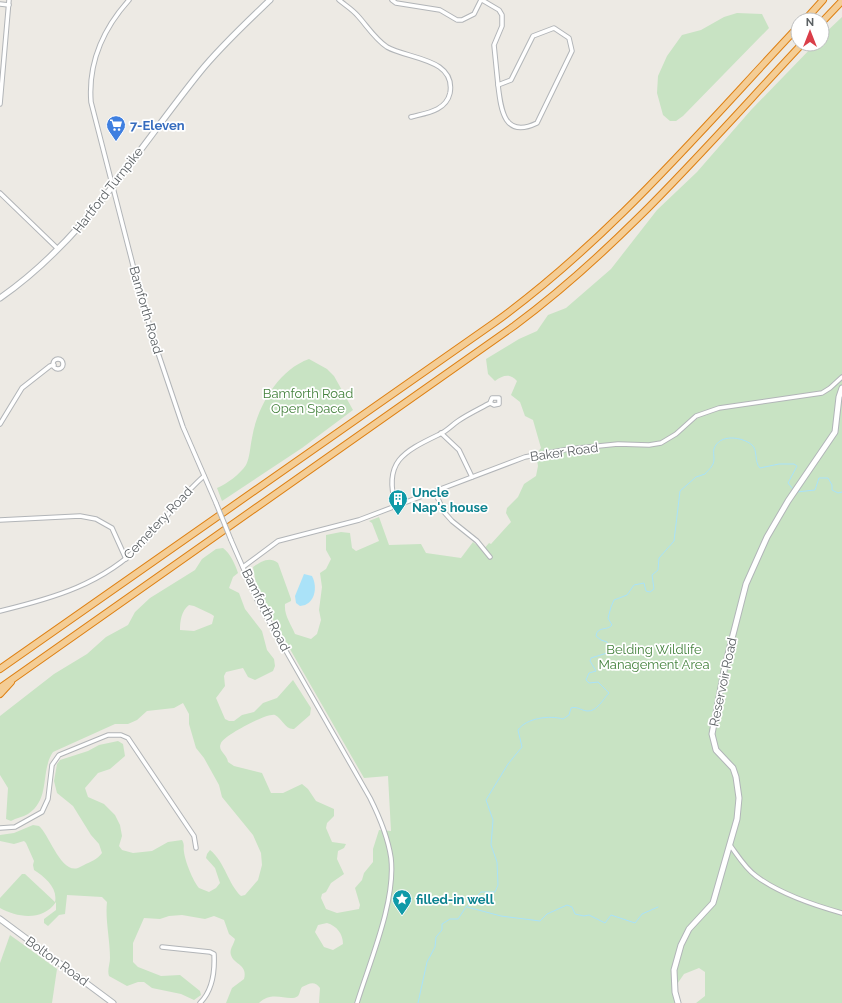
<svg xmlns="http://www.w3.org/2000/svg" width="842" height="1003" font-family="Raleway,sans-serif">
  <style>
    .green { fill: #c8e3c3; fill-rule: evenodd }
    .water { fill: #aae2f8 }
    .lines { fill: none; stroke-linecap: round; stroke-linejoin: round }
    .stream { stroke: #aae2f8; stroke-width: 1 }
    .street-casing { stroke: #b2b5b8; stroke-width: 5.5 }
    .secondary-casing { stroke: #b1b5b8; stroke-width: 7 }
    .highway-casing { stroke: #de8013; stroke-width: 8 }
    .street { stroke: #fff; stroke-width: 3.5 }
    .secondary { stroke: #fff; stroke-width: 5 }
    .highway { stroke: #f4cd95; stroke-width: 6 }
    .street-bridge-casing { stroke: #b2b5b8; stroke-width: 5.5; stroke-linecap: butt }
    .street-bridge { stroke: #fff; stroke-width: 3.5 }
    .labels { text-anchor: middle; dominant-baseline: central; stroke-width: 3.5; stroke-linejoin: round; paint-order: stroke }
    .shop-label { font-size: 13px; font-weight: bold; fill: #366cbe; stroke: #fff; text-anchor: start }
    .street-label { font-size: 13px; fill: #5c6164; stroke: #fff }
    .park-label { font-size: 13px; fill: #44823d; stroke: #fff }
    .culture-label { font-size: 13px; font-weight: bold; fill: #0d838f; stroke: #fff; text-anchor: start }
  </style>
  <rect width="100%" height="100%" fill="#edeae4"/>
  <g class="green">
    <polygon points="737,13 762,14 769,28 683,116 676,121 670,121 663,115 657,93 658,76 667,56 682,35 701,30 724,17"/>
    <path d="M842,17V1003H696L705,996V972L699,968L684,974L673,990L675,1003H319L320,988C314,980 309,984 302,987C300,989 300,994 298,996C289,1003 273,989 259,1003H226L232,988L244,979C248,964 234,965 231,955C229,950 234,944 235,939L229,934L224,920L214,916L205,919L182,915L169,916L160,919L144,918L133,943V962L138,967L161,976L180,975L200,991L201,995L194,1000L181,994L152,988L144,982H138L127,986L109,976C107,970 110,964 110,958C110,939 105,920 107,902L102,897L67,895L65,914L59,915L48,926L44,923V919L56,910V902C43,921 18,918 0,908V898L22,874H25L55,902C58,888 45,877 34,870L33,865L34,861L26,843L24,841L14,844L0,841V835L14,833L33,825L39,826C49,834 61,874 78,868C80,867 82,866 84,865C90,862 98,859 102,853L99,844L91,835L73,806L57,793L54,781L57,764L60,760L88,751L99,745L118,741L123,744L125,756L110,769L98,773L85,788L88,797L104,804L115,815L120,825L122,836L119,846L122,850L133,853L152,851L168,842L182,840C185,845 183,847 184,852C185,861 193,881 199,888L209,892L216,888L220,883L215,868L206,858L207,854L210,850C225,862 228,884 241,896L245,895L258,880L262,865L261,853L253,835L222,797L219,785L204,758L196,748L189,724V714L183,703L174,708L147,711L137,720L128,724H115L53,752C40,771 51,799 28,814C23,817 16,818 11,821L6,819L8,788L0,775V716L54,674L87,654L106,637L128,625L135,612L150,598L195,570L202,559L216,549L223,548C230,553 235,564 238,573L233,577L229,588L239,593L245,609L262,631L267,650L274,659L275,666L273,671L255,680L248,677L243,668L226,672L224,676L225,686L216,698L225,719L229,721H234L242,715L254,712L263,703L277,698L293,680L311,708L310,715L294,729C285,730 282,718 275,715C268,712 223,736 221,743C217,751 227,754 228,762L234,766L262,773L271,793H283L302,784L308,789L316,801L334,809V816L327,823L326,828L332,842L346,844L344,848L338,851L337,859L344,874L331,883L326,892L322,894L321,898L326,909L337,913L359,909L360,905L355,888L362,880L364,873L373,862V849L379,830L391,831L388,776L364,778L271,616L256,584L253,567C261,562 269,556 278,563L291,599V601L285,604C284,616 291,624 295,634L311,639L317,634L321,620L319,610L322,587L320,573L326,569L331,559L326,550V535L341,532L350,533L352,548L356,551L379,541L372,523L369,521L379,517L389,545L421,544L426,553L461,558L473,542L483,550L489,543L491,544L511,522L506,513L507,508L518,497L524,484L536,476L538,466L536,454L541,448L533,420L525,416L520,402L511,395L517,381C510,373 503,375 495,381L488,374L486,359L519,339L537,331L548,315L566,308L611,269L657,210L697,172L751,110L815,44H822V36ZM189,605L194,606L211,614L214,616L212,624L194,631L180,630C180,622 181,611 189,605ZM327,923C337,926 343,934 343,944L333,950L324,947L315,932L318,925Z"/>
    <path d="M309,359L327,369L334,376L353,410L302,448L222,501L217,488C227,484 240,474 246,465C250,457 250,447 252,438C257,407 278,370 309,359Z"/>
    <polygon points="10,935 57,969 52,1003 0,1003 0,963"/>
  </g>
  <path class="water" d="M304,574L312,576C318,587 315,605 300,606L296,603L295,596Z"/>
  <g class="lines">
    <g class="stream">
      <polyline points="797,492 815,490 819,478 828,478 832,485 832,490 838,493 842,492"/>
      <polyline points="467,907 501,916 540,921 547,914 567,905 572,907 575,914 584,916 589,915 605,923 611,915 635,923 642,914 658,907"/>
      <path d="M418,1003L427,962L435,947L436,937L442,930V924L450,919H458L466,907L481,892H495L498,885L497,862L491,845L493,820L486,800L508,764L522,747L518,730C526,718 550,715 563,719L569,715L571,708C577,706 580,710 587,711C597,712 603,699 609,693L598,682L589,683L586,680L589,673L596,671L590,661L591,658L607,653L609,649L607,642L601,640L596,636C597,626 607,631 612,625L608,618L611,607L614,600L627,595L634,585L644,583L646,591L650,592L654,589L652,575L658,570L659,558L674,541L680,491L696,477L705,474C709,469 714,466 714,459C714,455 713,452 714,449C719,433 743,437 752,445C758,450 754,462 760,468L779,464H794L797,466L788,483L793,489"/>
    </g>
    <defs>
      <g id="street">
        <path d="M129,0C103,29 88,63 91,102L136,277L154,341L183,427L216,503"/>
        <path d="M339,0C345,5 352,9 358,16C367,26 375,39 387,47C408,59 456,58 450,93C446,111 426,113 411,117"/>
        <polyline points="392,0 396,3 440,10 457,20 462,20 474,14 481,0"/>
        <polyline points="482,0 499,10 502,15 502,26 494,45 498,85"/>
        <polyline points="0,4 9,5"/>
        <path d="M554,28L569,38L572,51L537,123C504,139 501,110 498,85L511,80L533,36Z"/>
        <polyline points="0,104 9,0"/>
        <polyline points="0,193 58,249"/>
        <circle cx="58" cy="364" r="5"/>
        <polyline points="0,424 22,388 50,366 54,365"/>
        <polyline points="441,433 459,450 472,477"/>
        <polyline points="435,492 444,512 452,521 477,541 490,557"/>
        <path d="M396,506C382,461 405,451 440,434C447,431 452,425 458,421C468,414 479,409 490,403L494,405L499,404V398H492L490,403"/>
        <polyline points="0,520 80,516 96,519 112,528 126,559"/>
        <path d="M231,540L258,602L370,798C379,816 388,837 391,858C396,901 370,961 357,1003"/>
        <polyline points="243,567 278,541 359,520 525,457 569,449 618,444 649,445 661,443 676,434 696,416 719,408 822,393 830,388 842,377"/>
        <path d="M0,611C54,598 103,584 143,543C164,521 181,496 204,476"/>
        <polyline points="0,828 15,827 42,812 48,799 52,765 59,755 108,735 121,735 128,738 194,836 196,848"/>
        <path d="M730,845C738,856 745,868 756,876C780,894 813,905 842,913"/>
        <path d="M162,947L210,952L214,954C215,972 213,990 200,1003"/>
      </g>
      <g id="secondary">
        <path d="M0,298C84,240 137,150 200,72C221,46 246,23 270,0"/>
        <polyline points="0,919 113,1003"/>
        <polyline points="678,1003 675,992 674,970 681,945 689,929 713,903 737,819 739,798 736,777 733,768 716,750 712,734 725,666 746,584 767,537 788,501 835,432 839,397 842,388"/>
      </g>
      <g id="highway">
        <polyline points="805,20 823,0"/>
        <polyline points="822,22 842,1"/>
        <path d="M0,669L494,323C609,240 701,130 798,27"/>
        <path d="M0,688L514,326C622,246 710,142 802,44"/>
        <polyline points="0,694 11,682"/>
      </g>
    </defs>
    <use href="#street" class="street-casing"/>
    <use href="#secondary" class="secondary-casing"/>
    <use href="#highway" class="highway-casing"/>
    <use href="#street" class="street"/>
    <use href="#secondary" class="secondary"/>
    <use href="#highway" class="highway"/>
    <defs>
      <polyline id="street-bridge" points="216,503 231,540"/>
    </defs>
    <use href="#street-bridge" class="street-bridge-casing"/>
    <use href="#street-bridge" class="street-bridge"/>
  </g>
  <defs>
    <symbol id="supermarket-pin" viewBox="-11 -11 22 30"><path d="M0 17L-7.5 6A9.5 9.5 0 1 1 7.5 6Z" fill="#3f7fe0" stroke="#fff"/><path d="M-6-5.5h2.5l.6 2H6L4.5 2H-2.5L-4.4-4H-6ZM-1.5 3.2a1.3 1.3 0 1 0 .1 0ZM3 3.2a1.3 1.3 0 1 0 .1 0Z" fill="#fff"/></symbol>
    <symbol id="building-pin" viewBox="-11 -11 22 30"><path d="M0 17L-7.5 6A9.5 9.5 0 1 1 7.5 6Z" fill="#0f9aa8" stroke="#fff"/><path d="M-4-6H4V6H1V3H-1V6H-4ZM-2.5-4.3h1.7v1.8h-1.7ZM.8-4.3h1.7v1.8H.8ZM-2.5-1h1.7V.8h-1.7ZM.8-1h1.7V.8H.8Z" fill="#fff"/></symbol>
    <symbol id="sight-pin" viewBox="-11 -11 22 30"><path d="M0 17L-7.5 6A9.5 9.5 0 1 1 7.5 6Z" fill="#0f9aa8" stroke="#fff"/><path d="M0-6L1.8-2.2L6-1.7L2.9 1.2L3.7 5.4L0 3.3L-3.7 5.4L-2.9 1.2L-6-1.7L-1.8-2.2Z" fill="#fff"/></symbol>
  </defs>
  <g fill-rule="evenodd">
    <use href="#supermarket-pin" x="105" y="114" width="22" height="30"/>
    <use href="#building-pin" x="387" y="488" width="22" height="30"/>
    <use href="#sight-pin" x="391" y="888" width="22" height="30"/>
  </g>
  <g class="labels">
    <g class="shop-label">
      <text x="130" y="125">7-Eleven</text>
    </g>
    <g class="street-label">
      <text transform="translate(108 190) rotate(-52)">Hartford Turnpike</text>
      <text transform="translate(146 310) rotate(74)">Bamforth Road</text>
      <text transform="translate(564 452) rotate(-8)">Baker Road</text>
      <text transform="translate(158 523) rotate(-47)">Cemetery Road</text>
      <text transform="translate(266 610) rotate(63)">Bamforth Road</text>
      <text transform="translate(723 682) rotate(-78)">Reservoir Road</text>
      <text transform="translate(57 961) rotate(36)">Bolton Road</text>
    </g>
    <g class="park-label">
      <text x="308" y="393">Bamforth Road<tspan x="308" dy="15">Open Space</tspan></text>
      <text x="654" y="649">Belding Wildlife<tspan x="654" dy="15">Management Area</tspan></text>
    </g>
    <g class="culture-label">
      <text x="412" y="492">Uncle<tspan x="412" dy="15">Nap's house</tspan></text>
      <text x="416" y="899">filled-in well</text>
    </g>
  </g>
  <g transform="translate(810 32)"><circle r="19" fill="#ffffff" stroke="#bec0c1"/>
  <path d="M0-3L7 15L0 10L-7 15Z" fill="#da3e49"/>
  <text y="-6" font-size="11" font-weight="bold" text-anchor="middle" fill="#5c6164">N</text>
  </g>
</svg>
